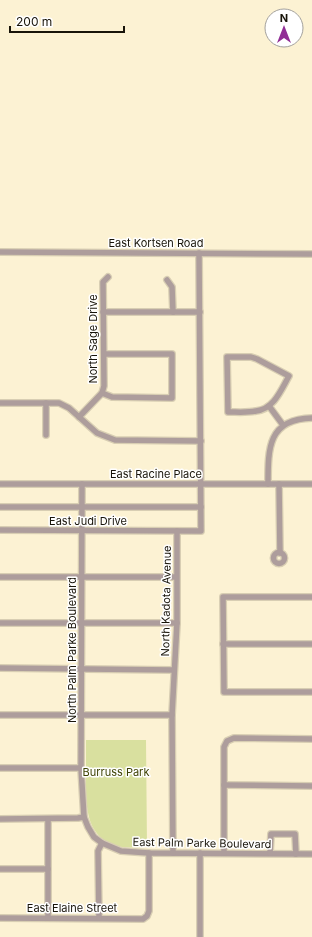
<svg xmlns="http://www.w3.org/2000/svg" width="312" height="937" font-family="Inter,sans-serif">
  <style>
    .green { fill: #d9e09f }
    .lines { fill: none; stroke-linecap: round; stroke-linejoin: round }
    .minor-casing { stroke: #d8ceb3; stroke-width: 8 }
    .minor { stroke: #ad9d9c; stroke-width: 5.5 }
    .labels { text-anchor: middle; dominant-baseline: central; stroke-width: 3; stroke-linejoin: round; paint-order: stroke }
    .street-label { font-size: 11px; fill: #181409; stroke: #fff }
    .park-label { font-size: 11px; fill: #3f4304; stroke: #fff }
  </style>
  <rect width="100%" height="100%" fill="#fcf2d3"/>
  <path class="green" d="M86,740H146L147,847C139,847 130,848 122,847C86,840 86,809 86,780C86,767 86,753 86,740Z"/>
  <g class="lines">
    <defs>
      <g id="minor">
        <polyline points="0,252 312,254"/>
        <polyline points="167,280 172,287 173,312"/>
        <polyline points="103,312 200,312"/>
        <path d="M227,357H251L257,359L289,376C281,390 274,409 256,411C247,413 237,412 228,412Z"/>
        <polyline points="102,393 112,397 172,398 172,354 104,354"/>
        <polyline points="0,403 59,403 69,408 97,433 115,440 201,441"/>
        <polyline points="46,403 46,435"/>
        <polyline points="269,406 283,425"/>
        <polyline points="79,417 102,393 104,386 103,282 108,277"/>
        <polyline points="0,484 312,484"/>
        <polyline points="82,484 81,768 84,817 88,827 94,837 102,843 121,851 149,853 312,854"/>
        <path d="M268,484C268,448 268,419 312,418"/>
        <polyline points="279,484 280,553"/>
        <polyline points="0,507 201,507"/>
        <polyline points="0,530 201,531 199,253"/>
        <circle cx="279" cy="558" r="5.5"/>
        <polyline points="0,577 176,577"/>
        <polyline points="312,597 223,597 224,692 312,692"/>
        <polyline points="0,623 177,623"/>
        <polyline points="223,644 312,644"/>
        <polyline points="0,668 173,670"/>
        <polyline points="0,715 172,715"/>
        <polyline points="0,768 81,768"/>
        <polyline points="224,785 312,786"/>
        <polyline points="0,819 78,818 84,817"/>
        <polyline points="173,853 172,715 177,623 177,531"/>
        <polyline points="224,853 224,747 227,741 234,738 312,739"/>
        <polyline points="270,853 271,834 295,834 296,854"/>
        <polyline points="0,869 48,869"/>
        <polyline points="0,918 143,919 147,916 149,911 149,853"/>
        <polyline points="48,918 48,819"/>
        <polyline points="99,918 98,851 102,843"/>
        <polyline points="200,937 200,853"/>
      </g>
    </defs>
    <use href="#minor" class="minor-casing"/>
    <use href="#minor" class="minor"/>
  </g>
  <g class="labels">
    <g class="street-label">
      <text x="156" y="243">East Kortsen Road</text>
      <text transform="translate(93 339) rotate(-90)">North Sage Drive</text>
      <text x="156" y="474">East Racine Place</text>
      <text x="88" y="521">East Judi Drive</text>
      <text transform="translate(166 601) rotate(-89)">North Kadota Avenue</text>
      <text transform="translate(72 650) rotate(-90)">North Palm Parke Boulevard</text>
      <text transform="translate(202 843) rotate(1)">East Palm Parke Boulevard</text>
      <text x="72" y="908">East Elaine Street</text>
    </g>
    <g class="park-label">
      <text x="116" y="772">Burruss Park</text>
    </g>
  </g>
  <g transform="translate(284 28)"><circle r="19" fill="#ffffff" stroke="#a3a19d"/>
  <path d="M0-3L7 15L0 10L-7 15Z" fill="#912e95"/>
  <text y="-6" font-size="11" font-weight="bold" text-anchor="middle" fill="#181409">N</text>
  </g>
  <path d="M10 26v6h114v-6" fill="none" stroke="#181409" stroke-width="2"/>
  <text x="16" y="26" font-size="12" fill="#181409" stroke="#ffffff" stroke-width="3" paint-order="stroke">200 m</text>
</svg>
